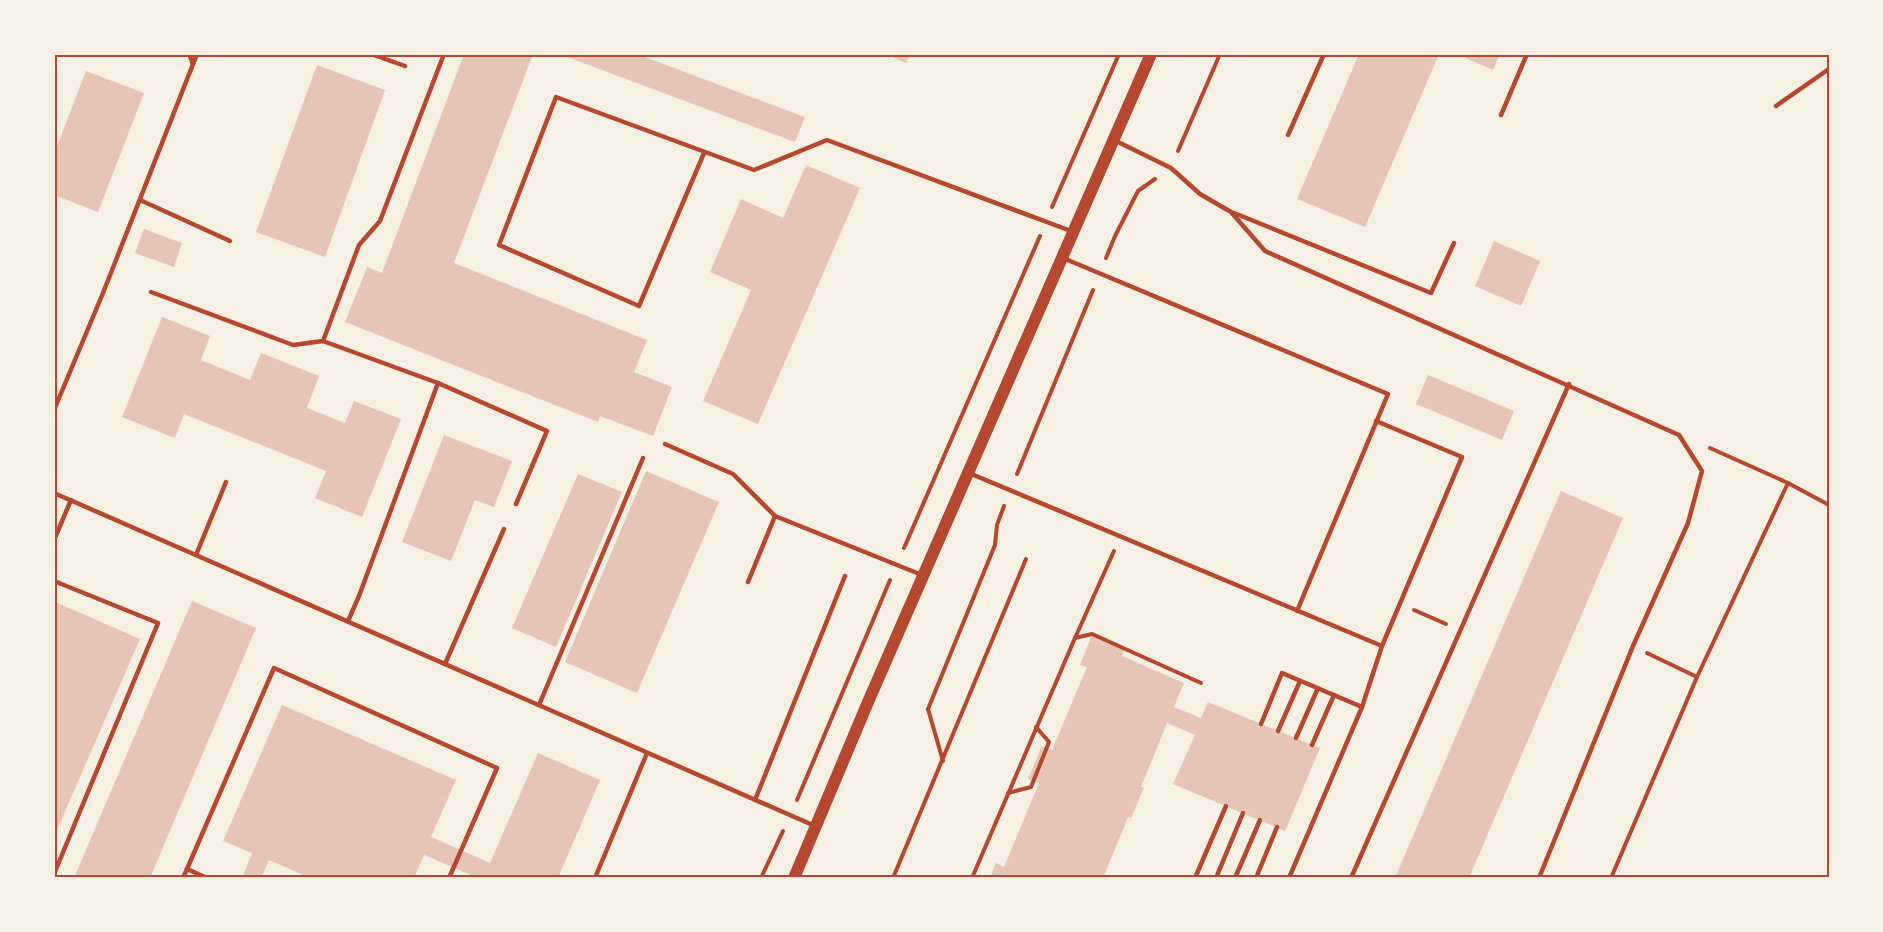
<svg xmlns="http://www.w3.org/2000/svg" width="1883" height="932" font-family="'Exo 2',sans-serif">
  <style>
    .building { fill: #e6c5b7 }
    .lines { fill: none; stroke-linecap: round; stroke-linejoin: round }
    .path { stroke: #b5482f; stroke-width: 4 }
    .service { stroke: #b5482f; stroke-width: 4.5 }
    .secondary { stroke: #b5482f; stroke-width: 12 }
    .neatline { fill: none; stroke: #b5482f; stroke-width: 2 }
  </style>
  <rect width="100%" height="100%" fill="#f6efe4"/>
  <g class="building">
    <polygon points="464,54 533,54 454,263 647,340 634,372 672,387 653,436 600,416 598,422 345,322 367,267 382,273"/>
    <polygon points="559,54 637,54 805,117 795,142"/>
    <polygon points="884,54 910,54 906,63"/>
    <polygon points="1359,54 1439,54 1365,227 1297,199"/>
    <polygon points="1456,54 1500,54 1493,70"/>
    <polygon points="317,65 385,90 325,257 256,232"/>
    <polygon points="86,71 144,93 98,212 54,195 54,154"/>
    <polygon points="806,165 860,188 758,424 703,401 751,290 710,272 741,199 783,218"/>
    <polygon points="144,229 182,243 174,267 135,253"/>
    <polygon points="1494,241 1540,261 1521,306 1475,286"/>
    <polygon points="162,317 210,336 201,360 250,380 261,353 319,376 307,408 345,423 354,401 401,419 362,517 315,498 326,471 184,414 175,438 122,417"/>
    <polygon points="1428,375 1514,411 1502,440 1416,404"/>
    <polygon points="444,435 512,461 494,507 475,500 451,561 402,542"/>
    <polygon points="646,471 719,502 637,693 565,662"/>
    <polygon points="578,474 622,492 556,647 512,628"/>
    <polygon points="1561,491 1623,518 1531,733 1469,878 1395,878"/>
    <polygon points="192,601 256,628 150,878 74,878"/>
    <polygon points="55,602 140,639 54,837 54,605"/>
    <polygon points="1092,635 1125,649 1122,656 1184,683 1174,707 1201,718 1208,702 1320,748 1285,831 1173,784 1195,735 1167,723 1141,787 1144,788 1131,818 1128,817 1103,878 990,878 996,863 1004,867 1039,783 1028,779 1042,746 1052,750 1087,667 1080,665"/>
    <polygon points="282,705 456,780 431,837 490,863 538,753 600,780 558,878 478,878 424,855 414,878 310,878 269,860 261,878 242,878 252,853 223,841"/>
  </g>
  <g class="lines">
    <g class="path">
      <polyline points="1178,151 1220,54"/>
      <polyline points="1052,207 1119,54"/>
      <polyline points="1106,258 1115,236 1138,191 1155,179"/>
      <polyline points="1710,448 1788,483 1829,505"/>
      <polyline points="1017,474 1093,290"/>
      <polyline points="904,548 1040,236"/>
      <polyline points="1414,610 1446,624"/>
      <polyline points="1075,638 1092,634 1201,683"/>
      <polyline points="1647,653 1697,677"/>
      <polyline points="943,761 928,709 995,545 997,525 1004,506"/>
      <polyline points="1008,793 1031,787 1049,742 1036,727"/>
      <polyline points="797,800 890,580"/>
      <polyline points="761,878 783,831"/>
      <polyline points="893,878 1026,559"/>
      <polyline points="972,878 1075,638 1114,551"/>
      <polyline points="1611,878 1697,677 1788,483"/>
    </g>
    <g class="service">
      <polyline points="189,54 193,64"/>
      <polyline points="371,54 405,66"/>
      <polyline points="1776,106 1829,69"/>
      <polyline points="1501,115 1527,54"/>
      <polyline points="1288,135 1324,54"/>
      <polyline points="1114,140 1171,168 1200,194 1231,212 1265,251 1679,435 1702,471 1688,523 1633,646 1539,878"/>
      <polyline points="704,153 639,306 499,245 556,97 754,170 827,140 1071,231"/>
      <polyline points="140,200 230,241"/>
      <polyline points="1234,213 1431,293 1454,243"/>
      <polyline points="1063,258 1388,394 1297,611"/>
      <polyline points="151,292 293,345 323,341 438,383 359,596 348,621"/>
      <polyline points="323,341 359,245 380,221 444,54"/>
      <polyline points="438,383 547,431 516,504"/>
      <polyline points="54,410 103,293 197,54"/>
      <polyline points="665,444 733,474 775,516 922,575"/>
      <polyline points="969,473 1382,646"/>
      <polyline points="54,493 815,826"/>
      <polyline points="54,540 71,500"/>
      <polyline points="196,555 226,482"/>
      <polyline points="54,581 158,623 54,874"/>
      <polyline points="748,582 775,516"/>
      <polyline points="445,664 504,529"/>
      <polyline points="539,705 643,458"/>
      <polyline points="1261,724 1282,673 1362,707"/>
      <polyline points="1278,731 1300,681"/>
      <polyline points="1296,738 1318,688"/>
      <polyline points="1312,745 1334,695"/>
      <polyline points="755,800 845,576"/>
      <polyline points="187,869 274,668 497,768 449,878"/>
      <polyline points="183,878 187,869 207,878"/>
      <polyline points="595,878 647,753"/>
      <polyline points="1195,878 1226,806"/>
      <polyline points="1216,878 1243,813"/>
      <polyline points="1235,878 1260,820"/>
      <polyline points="1256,878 1277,827"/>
      <polyline points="1289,878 1362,707 1382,646 1462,457 1376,421"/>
      <polyline points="1351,878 1569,384"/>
    </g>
    <polyline class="secondary" points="794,878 868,702 1151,54"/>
  </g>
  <rect width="1883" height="932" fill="none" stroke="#f6efe4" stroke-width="111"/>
  <rect x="56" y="56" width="1772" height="820" class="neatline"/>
</svg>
